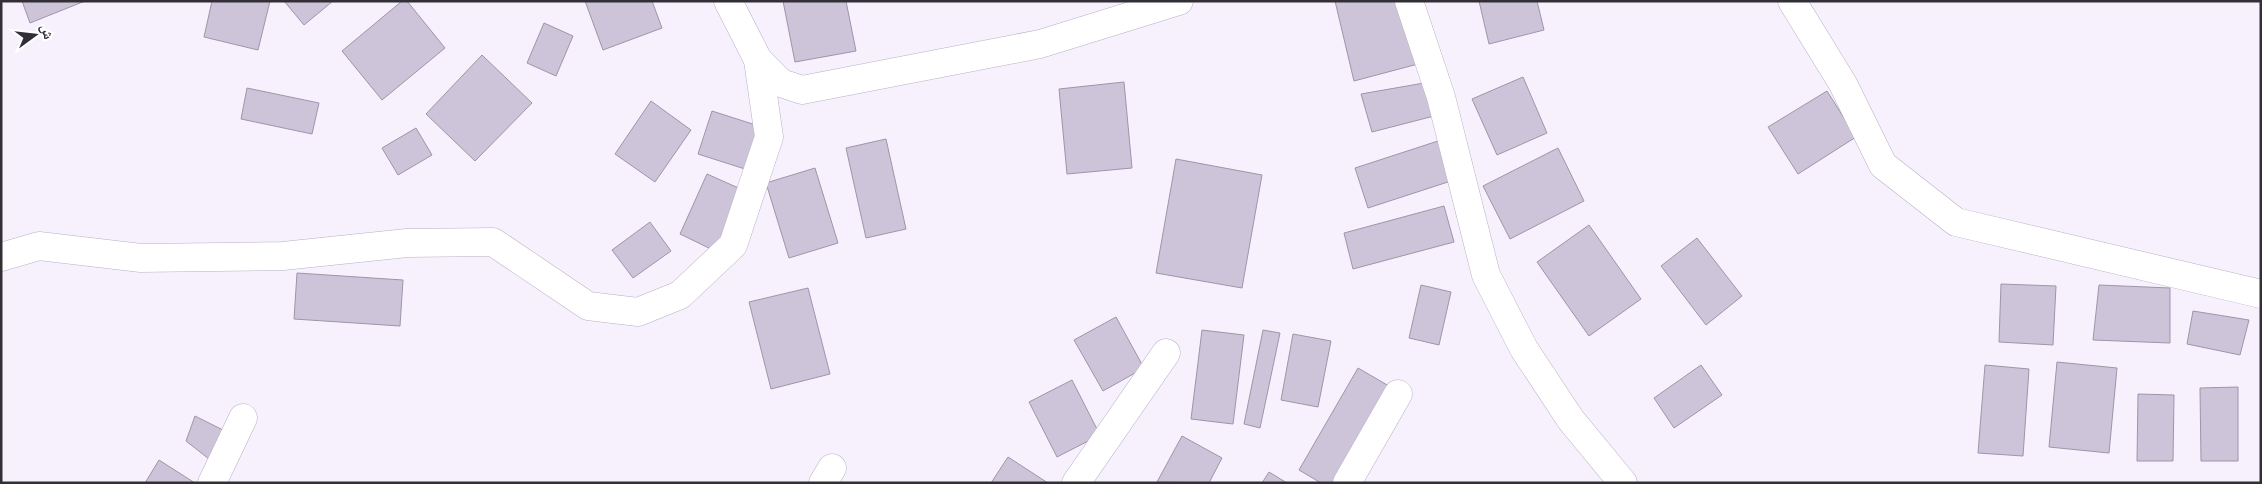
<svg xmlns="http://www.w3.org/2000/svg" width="2262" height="484" font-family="'Noto Sans','Noto Naskh Arabic',sans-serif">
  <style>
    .building { fill: #cec4d9; stroke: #9f95a9 }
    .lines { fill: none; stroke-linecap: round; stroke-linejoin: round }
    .minor-casing { stroke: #b9b0c4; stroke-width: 29 }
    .minor { stroke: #fff; stroke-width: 28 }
  </style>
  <rect width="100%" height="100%" fill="#f7f1fe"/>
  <g class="building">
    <polygon points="22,1 85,1 30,23"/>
    <polygon points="212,1 270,1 258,50 204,37"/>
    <polygon points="284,1 333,1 304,25"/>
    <polygon points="402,1 407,1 445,48 382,100 342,51"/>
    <polygon points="585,1 652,1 662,28 603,50"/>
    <polygon points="783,1 846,1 856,51 795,62"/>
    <polygon points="1335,1 1401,1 1418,64 1354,81"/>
    <polygon points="1479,1 1537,1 1544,30 1489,44"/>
    <polygon points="544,23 573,36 556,76 527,63"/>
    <polygon points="482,55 532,103 475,161 426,114"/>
    <polygon points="1523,77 1547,133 1497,155 1472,99"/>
    <polygon points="1124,82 1132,168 1067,174 1059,89"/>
    <polygon points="1424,83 1434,116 1372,132 1361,94"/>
    <polygon points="247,88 319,103 312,134 241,119"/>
    <polygon points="1827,91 1856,137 1798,174 1768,127"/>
    <polygon points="651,101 691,130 655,182 615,154"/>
    <polygon points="712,111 762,127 748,170 698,154"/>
    <polygon points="416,128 432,155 398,175 382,148"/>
    <polygon points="886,139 906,229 866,238 846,148"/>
    <polygon points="1438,141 1451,181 1368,208 1355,168"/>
    <polygon points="1558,148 1584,201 1510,239 1483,186"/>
    <polygon points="1176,159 1262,175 1242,288 1156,273"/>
    <polygon points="815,168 838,243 789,258 766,183"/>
    <polygon points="707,174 743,190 715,251 680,234"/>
    <polygon points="1444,206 1454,242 1353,269 1344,233"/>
    <polygon points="650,222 671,251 633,278 612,250"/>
    <polygon points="1589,225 1641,299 1589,336 1537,262"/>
    <polygon points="1697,238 1742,296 1706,325 1661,266"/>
    <polygon points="297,273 403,280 400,326 294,319"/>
    <polygon points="2001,284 2056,286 2053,345 1999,342"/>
    <polygon points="1421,285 1451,292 1439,345 1409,338"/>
    <polygon points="2099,285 2170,288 2170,343 2093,340"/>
    <polygon points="808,288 830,374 771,389 749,302"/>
    <polygon points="2193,311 2249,320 2240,355 2187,344"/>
    <polygon points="1116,317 1144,368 1103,391 1074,340"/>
    <polygon points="1202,330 1244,335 1233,424 1191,419"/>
    <polygon points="1263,330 1280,333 1260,428 1244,424"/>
    <polygon points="1293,334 1331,341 1318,407 1281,400"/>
    <polygon points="2057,362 2117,368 2109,453 2049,447"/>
    <polygon points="1701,365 1722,395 1674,428 1654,398"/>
    <polygon points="1985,365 2029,369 2023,456 1978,453"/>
    <polygon points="1358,368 1389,386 1333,483 1321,483 1299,470"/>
    <polygon points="1072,380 1100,435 1057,457 1029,402"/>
    <polygon points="2238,387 2238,461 2201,461 2200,388"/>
    <polygon points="2138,394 2174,395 2173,461 2137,461"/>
    <polygon points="195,416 225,431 209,459 186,441"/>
    <polygon points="1182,436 1222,458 1209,483 1157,482"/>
    <polygon points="1008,457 1048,483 991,483"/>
    <polygon points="159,460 195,483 145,483"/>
    <polygon points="1269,472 1287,483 1262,483"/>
  </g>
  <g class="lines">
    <defs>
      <g id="minor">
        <polyline points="1409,1 1441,97 1486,275 1524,349 1571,420 1623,483"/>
        <polyline points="1792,1 1843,84 1883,165 1956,222 2261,294"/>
        <polyline points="758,60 781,83 802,90 1040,44 1179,1"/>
        <polyline points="1,257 39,246 141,258 283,256 407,243 493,242 588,306 638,312 680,295 733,245 769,137 758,60 728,1"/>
        <polyline points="212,483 243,418"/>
        <polyline points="823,483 832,468"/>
        <polyline points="1076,483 1166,353"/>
        <polyline points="1347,483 1398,394"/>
      </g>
    </defs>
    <use href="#minor" class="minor-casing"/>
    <use href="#minor" class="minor"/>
  </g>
  <rect width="2262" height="484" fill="none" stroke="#332f37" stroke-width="5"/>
  <g transform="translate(35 35) rotate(75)" stroke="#ffffff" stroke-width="4" paint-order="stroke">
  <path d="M0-4L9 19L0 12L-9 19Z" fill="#332f37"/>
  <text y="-8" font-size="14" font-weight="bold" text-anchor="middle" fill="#332f37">ش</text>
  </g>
</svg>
